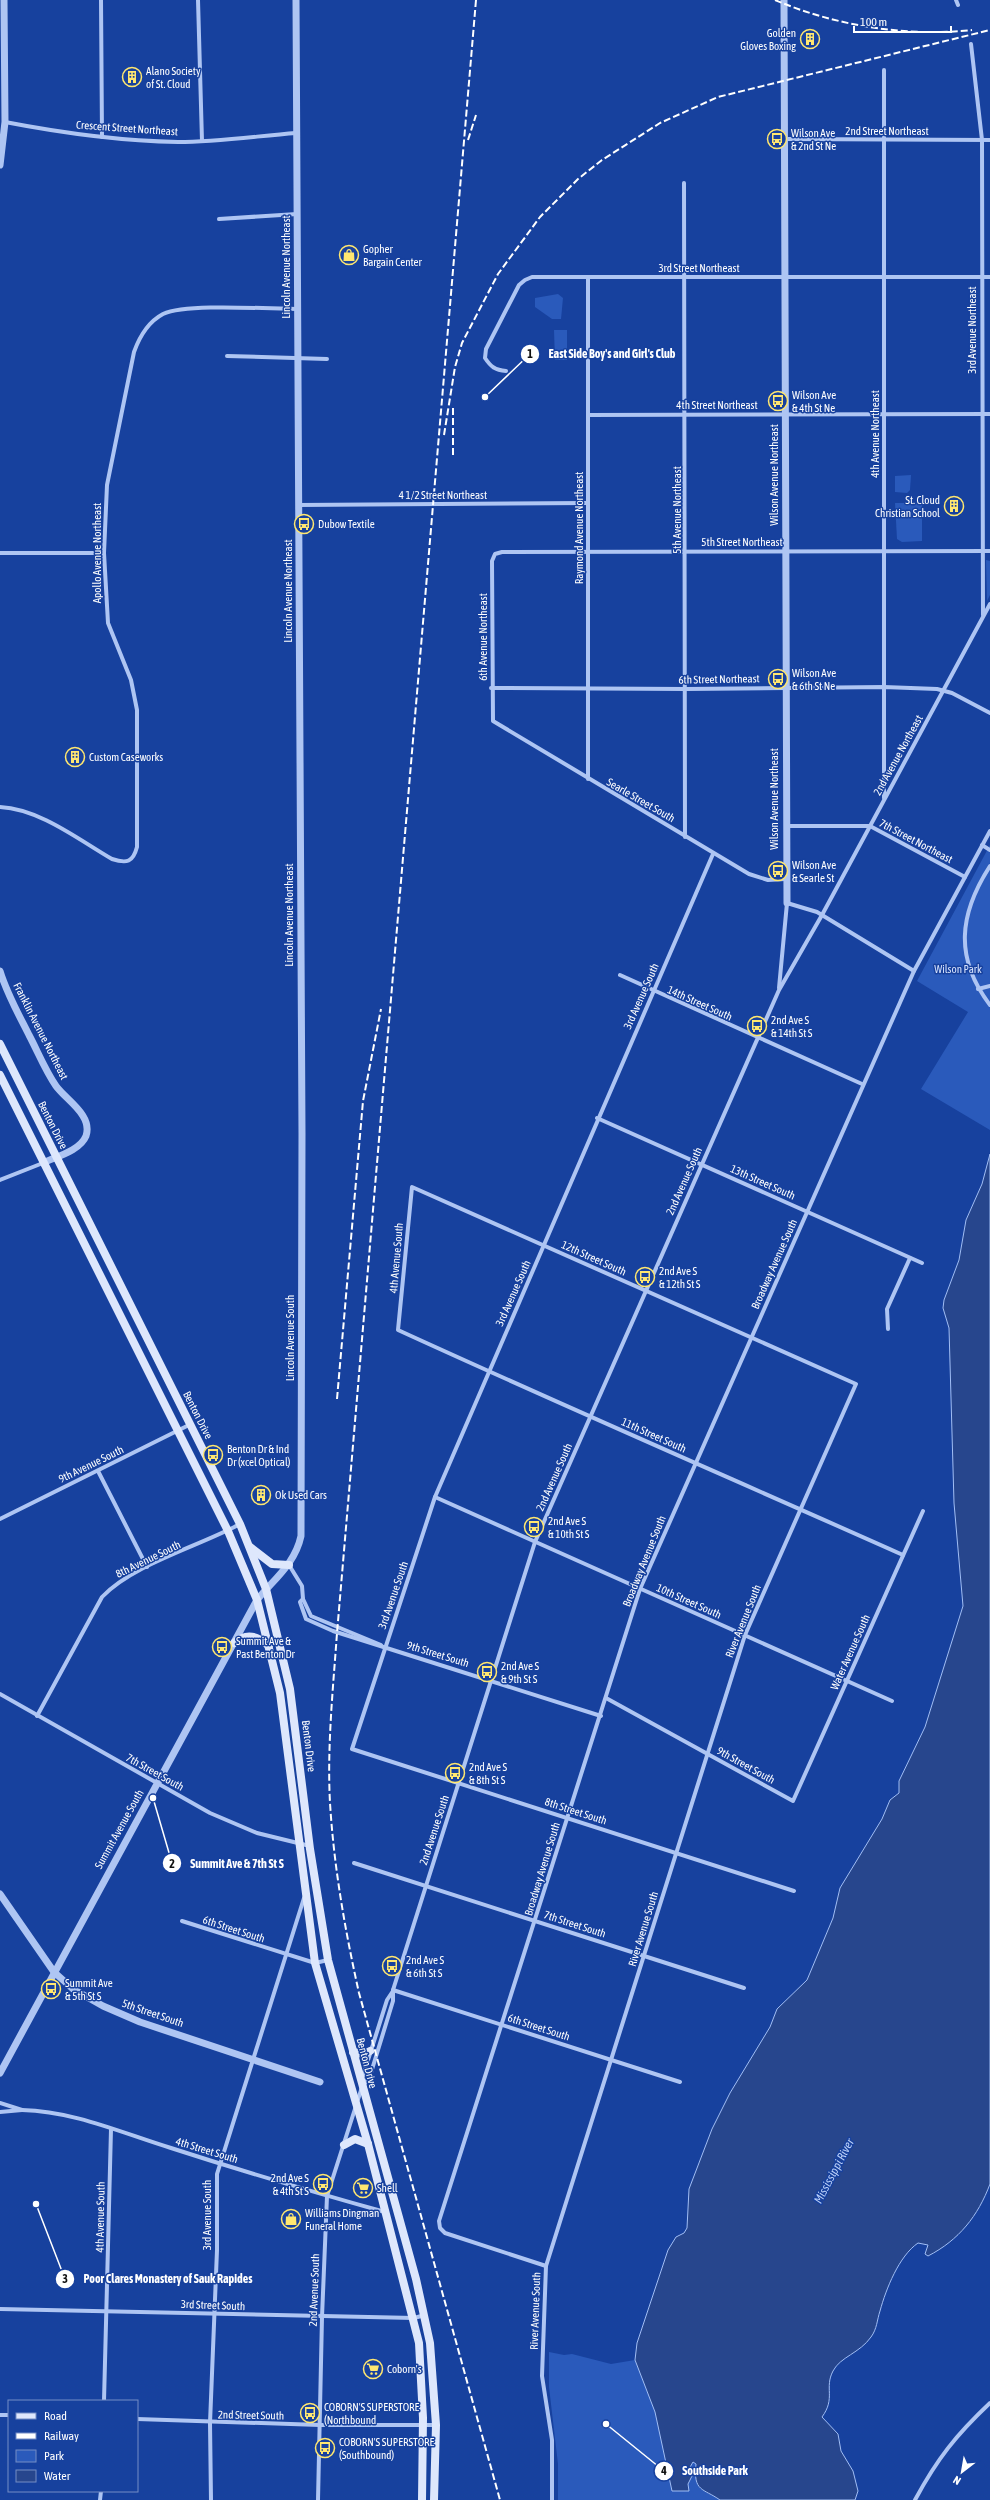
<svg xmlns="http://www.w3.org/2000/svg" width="990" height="2500" font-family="'Asap Condensed',sans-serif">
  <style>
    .green { fill: #2a5abb }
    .water { fill: #27468d; stroke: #a1bef5 }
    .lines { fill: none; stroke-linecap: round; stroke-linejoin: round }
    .minor { stroke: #aec5f3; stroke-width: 4 }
    .tertiary { stroke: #aec5f3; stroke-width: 7 }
    .secondary { stroke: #dee7fc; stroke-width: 8 }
    .rail { stroke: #fff; stroke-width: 2; stroke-dasharray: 7 3; stroke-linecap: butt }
    .labels { text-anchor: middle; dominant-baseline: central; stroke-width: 3; stroke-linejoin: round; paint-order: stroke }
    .poi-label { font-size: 11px; fill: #fff; stroke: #17419e; text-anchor: start }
    .street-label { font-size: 11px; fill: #fff; stroke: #17419e }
    .park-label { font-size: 11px; fill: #d7e3fd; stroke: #17419e }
    .water-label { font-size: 12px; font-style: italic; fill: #bbd0f9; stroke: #17419e }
    .leader { fill: none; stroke: #fff; stroke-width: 1.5 }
    .callout-dot { fill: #fff; stroke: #17419e; stroke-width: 1.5 }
    .mark-label { font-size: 12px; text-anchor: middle; font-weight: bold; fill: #111 }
    .callout-label { font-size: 12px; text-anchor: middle; font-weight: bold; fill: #fff; stroke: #17419e; stroke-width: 3; stroke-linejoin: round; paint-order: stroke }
  </style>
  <rect width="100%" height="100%" fill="#17419e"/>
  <g class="green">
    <polygon points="558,294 563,298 561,319 552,319 535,307 535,298"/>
    <polygon points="554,330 567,330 567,360 555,360"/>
    <polygon points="911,475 910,490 907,493 895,492 895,476"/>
    <polygon points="895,503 922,503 922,541 902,542 897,539"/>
    <polygon points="986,560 990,561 990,595 987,601"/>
    <polygon points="990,845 990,1130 921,1089 968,1012 917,981"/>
    <path d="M549,2352L564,2355L572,2354L611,2364L635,2360C655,2399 667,2445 671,2488L689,2489L688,2484L692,2476L689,2469L693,2462L696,2464C693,2492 703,2488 720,2500H558V2464L549,2387Z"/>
  </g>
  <path class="water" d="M990,1154V2184C978,2216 959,2240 928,2256L925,2254L928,2245L918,2243C899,2256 886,2289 880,2311C877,2320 877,2329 871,2337C860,2353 840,2357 833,2371C824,2388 836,2398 822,2417L838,2434L841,2451L853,2471L858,2491L855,2500H720C703,2488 693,2492 696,2464L693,2462L689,2469L692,2476L688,2484L689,2491H672L655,2412L635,2360L637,2343L668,2250L676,2237L684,2233L687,2228L689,2189L712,2129L730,2093L770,2027L777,2009L807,1980L833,1918L840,1888L882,1819L890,1800L899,1793V1781L925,1727L963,1606L954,1503L949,1328L943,1308L944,1300L959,1260L966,1220L982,1184Z"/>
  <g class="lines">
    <g class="minor">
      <polyline points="101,0 102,137"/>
      <polyline points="198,0 202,141"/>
      <polyline points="956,0 958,5"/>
      <polyline points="971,44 982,140 983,615"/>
      <polyline points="884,70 884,798"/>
      <path d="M5,122C62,133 119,141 178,142C217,142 257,136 296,133"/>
      <polyline points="785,139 990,140"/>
      <polyline points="684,183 685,837"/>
      <polyline points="219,219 297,214"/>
      <polyline points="227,356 327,359"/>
      <path d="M506,371C495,370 491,367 485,358L486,349L519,285L525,280L532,277H990"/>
      <polyline points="589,415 990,414"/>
      <polyline points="298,505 587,503"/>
      <polyline points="0,553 104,553"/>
      <polyline points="491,688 686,689 884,687 937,689 952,693 990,713"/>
      <polyline points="588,779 588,277"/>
      <path d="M0,807C40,809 79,840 112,859C127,864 133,862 137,847V710L131,680L108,623L104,553L107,485L134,352C139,338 148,322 163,314C187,303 268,309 298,309"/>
      <polyline points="786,826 870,826 965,877"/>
      <polyline points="982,845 990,850"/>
      <polyline points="713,854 435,1497 352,1749 794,1891"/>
      <path d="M990,866C959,914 954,958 990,1005"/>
      <polyline points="785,879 768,880 749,874 493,721 492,561 495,554 502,552 990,551"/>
      <polyline points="620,975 862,1084"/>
      <polyline points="779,988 787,903 817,912 914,971"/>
      <polyline points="978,989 990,986"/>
      <polyline points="597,1118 922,1263"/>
      <polyline points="0,1180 43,1163"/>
      <polyline points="888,1329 887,1309 910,1258"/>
      <polyline points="98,1471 147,1567"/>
      <polyline points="435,1497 892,1701"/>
      <polyline points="0,1519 191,1424"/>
      <polyline points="289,1565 302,1586 303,1599 311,1616 381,1645"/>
      <polyline points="303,1599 300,1602 306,1619 333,1631 601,1716"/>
      <polyline points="0,1694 210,1813 257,1833 310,1846"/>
      <polyline points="606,1698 793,1801 923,1511"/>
      <path d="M37,1716L102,1597C133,1564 200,1546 240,1524"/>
      <polyline points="354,1863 744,1988"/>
      <polyline points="182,1921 315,1963 328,1960"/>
      <polyline points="393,1990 680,2082"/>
      <polyline points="363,2076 387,2000 393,1991"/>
      <polyline points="0,2103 22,2110 0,2112"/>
      <path d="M22,2110C73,2111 122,2133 171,2148C242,2171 313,2192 385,2212"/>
      <polyline points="546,2266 445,2233 440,2228 439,2221 640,1589 914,971 990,831"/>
      <polyline points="0,2309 414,2318 425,2315"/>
      <polyline points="104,2401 111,2129"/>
      <polyline points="0,2415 9,2415"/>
      <polyline points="137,2419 320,2425 436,2425"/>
      <polyline points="100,2500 101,2491"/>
      <polyline points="211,2500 210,2423 217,2250 217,2174 304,1898"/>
      <polyline points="318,2500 322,2317 327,2196 362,2087 370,2076 393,2001 393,1990 535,1542 779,990 822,915 990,604"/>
      <path d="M552,2500V2440L542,2376L546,2266L745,1635L856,1384L412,1187L398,1330C566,1407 735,1480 903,1555"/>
      <path d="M915,2500C937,2459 956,2435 990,2403"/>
    </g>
    <g class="tertiary">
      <polyline points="784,0 787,903"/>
      <polyline points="0,165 5,122 4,0"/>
      <path d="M0,971C7,994 18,1013 29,1035C38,1052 45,1070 56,1086C66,1100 93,1115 86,1136C80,1151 55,1157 43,1163"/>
      <polyline points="0,1894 54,1972 73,1989 103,2006 140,2022 320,2082"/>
      <path d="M0,2073L257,1600C274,1579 295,1564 301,1536L302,1133L296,0"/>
    </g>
    <g class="secondary">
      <polyline points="0,1044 240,1524 266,1589 290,1689 310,1849 328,1960 416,2279 430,2343 436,2425 434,2500"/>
      <polyline points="0,1075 228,1531 257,1600 280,1693 315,1963 368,2144 419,2343 423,2418 422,2500"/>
      <polyline points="250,1547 272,1564 289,1565"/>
      <path d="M234,1643C247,1632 257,1636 269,1646"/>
      <polyline points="353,2052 364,2054 370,2051"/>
      <polyline points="344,2145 355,2139 368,2144"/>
    </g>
    <g class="rail">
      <path d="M476,0L337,1633C333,1689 327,1747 330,1803C334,1868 345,1930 359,1993L500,2500"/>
      <path d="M775,0C836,26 906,37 972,30"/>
      <polyline points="468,140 476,115"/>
      <polyline points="444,435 455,367 462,343 498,274 540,217 578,179 602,160 660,123 718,97 990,30"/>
      <polyline points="453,455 453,405"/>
      <polyline points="337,1399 363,1101 381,1009"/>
    </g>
  </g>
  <defs>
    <symbol id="building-ring" viewBox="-11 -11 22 22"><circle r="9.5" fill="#17419e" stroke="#ffe770" stroke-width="1.5"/><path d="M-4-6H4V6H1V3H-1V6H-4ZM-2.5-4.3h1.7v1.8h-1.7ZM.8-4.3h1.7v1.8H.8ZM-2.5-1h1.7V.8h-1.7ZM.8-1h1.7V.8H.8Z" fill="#ffe770"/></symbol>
    <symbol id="bus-ring" viewBox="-11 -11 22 22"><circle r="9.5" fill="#17419e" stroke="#ffe770" stroke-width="1.5"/><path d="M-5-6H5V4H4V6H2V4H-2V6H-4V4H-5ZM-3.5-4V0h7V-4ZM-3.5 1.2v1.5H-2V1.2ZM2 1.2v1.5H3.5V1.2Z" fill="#ffe770"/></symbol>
    <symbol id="shop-ring" viewBox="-11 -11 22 22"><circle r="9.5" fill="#17419e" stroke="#ffe770" stroke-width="1.5"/><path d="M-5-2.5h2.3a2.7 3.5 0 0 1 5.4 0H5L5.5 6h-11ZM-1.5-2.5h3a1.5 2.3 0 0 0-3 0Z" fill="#ffe770"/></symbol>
    <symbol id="supermarket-ring" viewBox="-11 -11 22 22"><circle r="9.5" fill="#17419e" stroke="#ffe770" stroke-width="1.5"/><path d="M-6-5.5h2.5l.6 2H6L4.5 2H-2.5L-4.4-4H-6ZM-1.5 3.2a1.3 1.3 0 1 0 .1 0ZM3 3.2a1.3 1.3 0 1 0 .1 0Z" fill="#ffe770"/></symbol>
  </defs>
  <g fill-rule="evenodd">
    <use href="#building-ring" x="799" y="28" width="22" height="22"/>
    <use href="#building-ring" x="121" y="66" width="22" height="22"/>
    <use href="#bus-ring" x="766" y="128" width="22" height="22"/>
    <use href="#shop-ring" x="338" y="244" width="22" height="22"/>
    <use href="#bus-ring" x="767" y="390" width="22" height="22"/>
    <use href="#building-ring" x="943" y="495" width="22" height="22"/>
    <use href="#bus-ring" x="293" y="513" width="22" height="22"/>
    <use href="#bus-ring" x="767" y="668" width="22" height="22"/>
    <use href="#building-ring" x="64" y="746" width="22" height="22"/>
    <use href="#bus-ring" x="767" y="860" width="22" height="22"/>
    <use href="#bus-ring" x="746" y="1015" width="22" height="22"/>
    <use href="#bus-ring" x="634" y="1266" width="22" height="22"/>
    <use href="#bus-ring" x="202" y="1444" width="22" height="22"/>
    <use href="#building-ring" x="250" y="1484" width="22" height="22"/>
    <use href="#bus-ring" x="523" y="1516" width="22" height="22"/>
    <use href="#bus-ring" x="211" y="1636" width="22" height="22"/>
    <use href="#bus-ring" x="476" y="1661" width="22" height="22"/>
    <use href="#bus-ring" x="444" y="1762" width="22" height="22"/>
    <use href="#bus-ring" x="381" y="1955" width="22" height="22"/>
    <use href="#bus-ring" x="40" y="1978" width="22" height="22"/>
    <use href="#bus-ring" x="312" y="2173" width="22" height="22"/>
    <use href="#supermarket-ring" x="352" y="2177" width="22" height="22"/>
    <use href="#shop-ring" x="280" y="2208" width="22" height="22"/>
    <use href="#supermarket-ring" x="362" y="2358" width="22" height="22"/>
    <use href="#bus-ring" x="299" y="2402" width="22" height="22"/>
    <use href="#bus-ring" x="314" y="2437" width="22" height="22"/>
  </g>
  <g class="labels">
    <g class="poi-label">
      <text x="796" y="33" text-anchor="end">Golden<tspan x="796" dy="13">Gloves Boxing</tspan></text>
      <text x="146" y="71">Alano Society<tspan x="146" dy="13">of St. Cloud</tspan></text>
      <text x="791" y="133">Wilson Ave<tspan x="791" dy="13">&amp; 2nd St Ne</tspan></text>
      <text x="363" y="249">Gopher<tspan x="363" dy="13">Bargain Center</tspan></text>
      <text x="792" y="395">Wilson Ave<tspan x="792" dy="13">&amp; 4th St Ne</tspan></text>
      <text x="940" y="500" text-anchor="end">St. Cloud<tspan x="940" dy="13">Christian School</tspan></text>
      <text x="318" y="524">Dubow Textile</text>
      <text x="792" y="673">Wilson Ave<tspan x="792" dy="13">&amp; 6th St Ne</tspan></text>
      <text x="89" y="757">Custom Caseworks</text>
      <text x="792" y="865">Wilson Ave<tspan x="792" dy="13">&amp; Searle St</tspan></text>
      <text x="771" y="1020">2nd Ave S<tspan x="771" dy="13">&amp; 14th St S</tspan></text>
      <text x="659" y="1271">2nd Ave S<tspan x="659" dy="13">&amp; 12th St S</tspan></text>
      <text x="227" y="1449">Benton Dr &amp; Ind<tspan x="227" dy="13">Dr (xcel Optical)</tspan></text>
      <text x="275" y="1495">Ok Used Cars</text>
      <text x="548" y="1521">2nd Ave S<tspan x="548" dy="13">&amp; 10th St S</tspan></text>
      <text x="236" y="1641">Summit Ave &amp;<tspan x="236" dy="13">Past Benton Dr</tspan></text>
      <text x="501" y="1666">2nd Ave S<tspan x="501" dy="13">&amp; 9th St S</tspan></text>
      <text x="469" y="1767">2nd Ave S<tspan x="469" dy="13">&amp; 8th St S</tspan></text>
      <text x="406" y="1960">2nd Ave S<tspan x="406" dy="13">&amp; 6th St S</tspan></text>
      <text x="65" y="1983">Summit Ave<tspan x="65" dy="13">&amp; 5th St S</tspan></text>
      <text x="309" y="2178" text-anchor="end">2nd Ave S<tspan x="309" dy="13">&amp; 4th St S</tspan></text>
      <text x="377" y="2188">Shell</text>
      <text x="305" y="2213">Williams Dingman<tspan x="305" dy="13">Funeral Home</tspan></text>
      <text x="387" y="2369">Coborn's</text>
      <text x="324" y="2407">COBORN'S SUPERSTORE<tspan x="324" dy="13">(Northbound</tspan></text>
      <text x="339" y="2442">COBORN'S SUPERSTORE<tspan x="339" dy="13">(Southbound)</tspan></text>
    </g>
    <g class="street-label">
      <text transform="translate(127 128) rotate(4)">Crescent Street Northeast</text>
      <text x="887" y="131">2nd Street Northeast</text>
      <text transform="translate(286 267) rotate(-90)">Lincoln Avenue Northeast</text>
      <text x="699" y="268">3rd Street Northeast</text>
      <text transform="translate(972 330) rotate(-90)">3rd Avenue Northeast</text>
      <text x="717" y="405">4th Street Northeast</text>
      <text transform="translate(875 434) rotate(-90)">4th Avenue Northeast</text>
      <text transform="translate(774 475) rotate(-90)">Wilson Avenue Northeast</text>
      <text x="443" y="495">4 1/2 Street Northeast</text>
      <text transform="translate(677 510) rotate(-90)">5th Avenue Northeast</text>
      <text transform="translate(579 528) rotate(-90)">Raymond Avenue Northeast</text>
      <text x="742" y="542">5th Street Northeast</text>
      <text transform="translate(97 553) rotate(-90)">Apollo Avenue Northeast</text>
      <text transform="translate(288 591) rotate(-90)">Lincoln Avenue Northeast</text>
      <text transform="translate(483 637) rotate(-90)">6th Avenue Northeast</text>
      <text transform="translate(719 679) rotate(-1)">6th Street Northeast</text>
      <text transform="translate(898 755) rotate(-61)">2nd Avenue Northeast</text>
      <text transform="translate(774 799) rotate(-90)">Wilson Avenue Northeast</text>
      <text transform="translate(641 800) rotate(30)">Searle Street South</text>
      <text transform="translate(916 841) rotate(28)">7th Street Northeast</text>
      <text transform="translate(289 915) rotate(-90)">Lincoln Avenue Northeast</text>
      <text transform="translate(641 996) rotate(-66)">3rd Avenue South</text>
      <text transform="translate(700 1003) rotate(24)">14th Street South</text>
      <text transform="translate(41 1031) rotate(63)">Franklin Avenue Northeast</text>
      <text transform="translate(53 1125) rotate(63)">Benton Drive</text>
      <text transform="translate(684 1181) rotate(-66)">2nd Avenue South</text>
      <text transform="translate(763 1182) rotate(24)">13th Street South</text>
      <text transform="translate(396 1258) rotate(-85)">4th Avenue South</text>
      <text transform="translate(594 1258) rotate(24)">12th Street South</text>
      <text transform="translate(774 1264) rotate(-66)">Broadway Avenue South</text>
      <text transform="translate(513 1293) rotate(-66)">3rd Avenue South</text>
      <text transform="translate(290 1338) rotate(-90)">Lincoln Avenue South</text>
      <text transform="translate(198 1415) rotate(63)">Benton Drive</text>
      <text transform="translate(654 1435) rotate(24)">11th Street South</text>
      <text transform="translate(91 1464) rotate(-26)">9th Avenue South</text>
      <text transform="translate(554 1477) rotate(-66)">2nd Avenue South</text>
      <text transform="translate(148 1559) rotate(-26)">8th Avenue South</text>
      <text transform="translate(644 1561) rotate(-68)">Broadway Avenue South</text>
      <text transform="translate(393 1595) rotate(-71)">3rd Avenue South</text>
      <text transform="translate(689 1601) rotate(24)">10th Street South</text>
      <text transform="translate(743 1621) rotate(-68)">River Avenue South</text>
      <text transform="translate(850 1652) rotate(-66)">Water Avenue South</text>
      <text transform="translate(438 1654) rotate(17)">9th Street South</text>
      <text transform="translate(309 1746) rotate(83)">Benton Drive</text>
      <text transform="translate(746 1765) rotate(29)">9th Street South</text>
      <text transform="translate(155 1772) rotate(29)">7th Street South</text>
      <text transform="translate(576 1811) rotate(18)">8th Street South</text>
      <text transform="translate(119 1829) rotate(-61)">Summit Avenue South</text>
      <text transform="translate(434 1830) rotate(-72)">2nd Avenue South</text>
      <text transform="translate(542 1869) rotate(-73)">Broadway Avenue South</text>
      <text transform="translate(575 1924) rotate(18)">7th Street South</text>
      <text transform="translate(234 1929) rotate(18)">6th Street South</text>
      <text transform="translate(643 1929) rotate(-73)">River Avenue South</text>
      <text transform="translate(153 2013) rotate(19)">5th Street South</text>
      <text transform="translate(539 2027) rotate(18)">6th Street South</text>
      <text transform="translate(367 2063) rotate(75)">Benton Drive</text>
      <text transform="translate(207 2150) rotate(17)">4th Street South</text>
      <text transform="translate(207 2215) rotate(-90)">3rd Avenue South</text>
      <text transform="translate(100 2217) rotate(-89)">4th Avenue South</text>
      <text transform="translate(314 2290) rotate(-88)">2nd Avenue South</text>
      <text transform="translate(213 2305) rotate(2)">3rd Street South</text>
      <text transform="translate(535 2311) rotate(-88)">River Avenue South</text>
      <text transform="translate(251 2415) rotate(1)">2nd Street South</text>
    </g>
    <g class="park-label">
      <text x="958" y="969">Wilson Park</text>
    </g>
    <g class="water-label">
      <text transform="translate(834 2171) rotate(-62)">Mississippi River</text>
    </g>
  </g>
  <path class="leader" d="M485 397L530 354M153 1798L172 1863M36 2204L65 2279M606 2424L664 2471"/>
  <g class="callout-dot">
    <circle cx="485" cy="397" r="4"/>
    <circle cx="153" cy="1798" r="4"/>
    <circle cx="36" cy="2204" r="4"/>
    <circle cx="606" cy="2424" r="4"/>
    <circle cx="530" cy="354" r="10"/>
    <circle cx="172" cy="1863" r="10"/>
    <circle cx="65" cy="2279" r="10"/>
    <circle cx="664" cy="2471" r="10"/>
  </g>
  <g class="mark-label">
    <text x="530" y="358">1</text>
    <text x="172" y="1868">2</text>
    <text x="65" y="2283">3</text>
    <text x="664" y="2475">4</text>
  </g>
  <g class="callout-label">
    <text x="612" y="358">East Side Boy's and Girl's Club</text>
    <text x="237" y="1868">Summit Ave &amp; 7th St S</text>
    <text x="168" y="2283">Poor Clares Monastery of Sauk Rapides</text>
    <text x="715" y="2475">Southside Park</text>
  </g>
  <rect x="8" y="2400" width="130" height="92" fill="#17419e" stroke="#748dc5"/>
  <rect x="16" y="2413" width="20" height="6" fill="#dee7fc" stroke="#748dc5"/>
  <text x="44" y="2420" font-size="12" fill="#ffffff">Road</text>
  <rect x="16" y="2433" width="20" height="6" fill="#ffffff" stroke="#748dc5"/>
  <text x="44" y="2440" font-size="12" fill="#ffffff">Railway</text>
  <rect x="16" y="2450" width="20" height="12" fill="#2a5abb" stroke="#748dc5"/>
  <text x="44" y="2460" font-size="12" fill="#ffffff">Park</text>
  <rect x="16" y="2470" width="20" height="12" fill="#27468d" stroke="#748dc5"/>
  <text x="44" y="2480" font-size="12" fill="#ffffff">Water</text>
  <g transform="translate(962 2472) rotate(211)" stroke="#17419e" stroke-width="3" paint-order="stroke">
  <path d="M0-3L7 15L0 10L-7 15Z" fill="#ffffff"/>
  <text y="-6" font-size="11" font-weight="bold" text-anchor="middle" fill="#ffffff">N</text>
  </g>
  <path d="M854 26v6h97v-6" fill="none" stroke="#ffffff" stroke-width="2"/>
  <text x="860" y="26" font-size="12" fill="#ffffff" stroke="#17419e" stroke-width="3" paint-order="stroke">100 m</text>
</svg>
